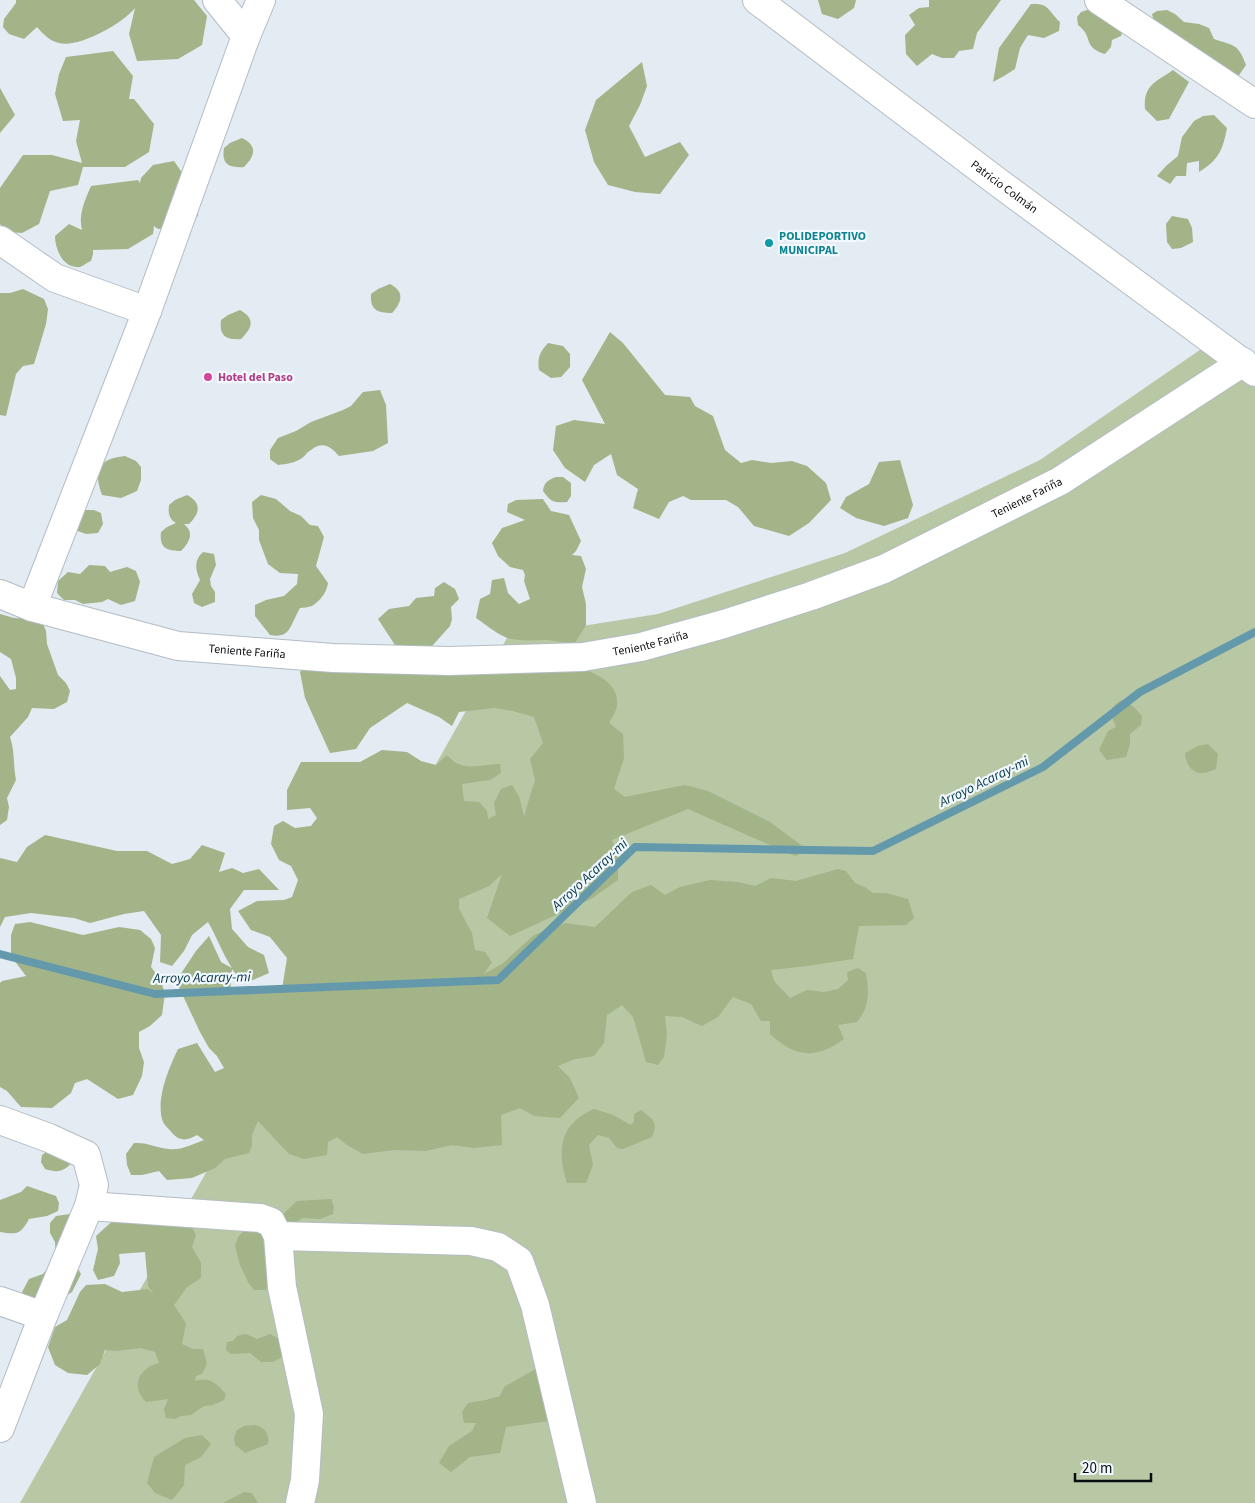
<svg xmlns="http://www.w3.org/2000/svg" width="1255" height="1503" font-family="'Source Sans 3',sans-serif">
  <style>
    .green { fill: #b8c7a4 }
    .forest { fill: #a2b488 }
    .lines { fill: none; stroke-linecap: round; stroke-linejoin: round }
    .stream { stroke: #6499ac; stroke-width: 8 }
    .minor-casing { stroke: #b4bcc4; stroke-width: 30 }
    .minor { stroke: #fff; stroke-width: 28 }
    .culture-dot { fill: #0f9aa8; stroke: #f1f8fe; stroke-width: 2 }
    .hotel-dot { fill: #d1479c; stroke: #f1f8fe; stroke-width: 2 }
    .labels { text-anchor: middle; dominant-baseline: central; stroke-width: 4.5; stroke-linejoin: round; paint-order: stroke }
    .street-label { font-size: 12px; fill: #0a0d10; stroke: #f1f8fe }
    .culture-label { font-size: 12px; font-weight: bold; fill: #0d838f; stroke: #f1f8fe; text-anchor: start }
    .hotel-label { font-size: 12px; font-weight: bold; fill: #b23c85; stroke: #f1f8fe; text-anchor: start }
    .water-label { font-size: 14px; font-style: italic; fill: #023544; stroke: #f1f8fe }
  </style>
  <rect width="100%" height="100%" fill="#e3ebf3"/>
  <polygon class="green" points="1210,343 1255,377 1255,1503 20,1503 507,638 658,614 845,553 1040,460"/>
  <g class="forest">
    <path d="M16,0H194L207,16L202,45L178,59L137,61L129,34L135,8C122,24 79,48 59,43C50,41 43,34 37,27L24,39L9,34L3,27L4,19L16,3Z"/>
    <polygon points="818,0 856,0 854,8 838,19 822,14"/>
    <polygon points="929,0 1001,0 977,33 973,49 959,51 954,58 942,58 932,54 917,66 906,54 905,35 915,25 909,15 919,8 929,7"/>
    <path d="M1031,4C1050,3 1048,11 1060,22L1059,31L1044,38L1028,35L1020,48L1015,69L1004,76L993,82L999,48Z"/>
    <path d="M1090,9L1124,26L1121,36L1112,40L1111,47L1105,54C1082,47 1094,37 1078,25L1077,17L1081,12Z"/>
    <path d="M1167,10L1175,14L1184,22L1199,24L1209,28L1214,39C1234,46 1238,43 1246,65L1237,78L1213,68L1208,55L1181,42L1176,34L1162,32L1155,27L1152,14L1157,11Z"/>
    <polygon points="113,51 133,76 129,99 134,99 154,124 149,152 125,167 83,167 78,185 50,191 39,224 22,233 8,232 0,224 0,188 23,155 52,155 82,163 76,141 80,120 63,121 55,94 59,74 66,57"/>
    <polygon points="642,62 647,86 640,105 629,126 645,157 680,142 689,155 660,194 635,192 608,185 594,162 585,130 596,100"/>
    <path d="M1173,70L1189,82L1169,119L1157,121L1145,109C1143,85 1156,82 1173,70Z"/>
    <polygon points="0,88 15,115 0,133"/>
    <path d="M1214,115L1227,128C1223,149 1219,160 1199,172V161L1187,163L1186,176H1176L1170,184L1157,176L1166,166L1178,156L1182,137L1194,121L1203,116Z"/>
    <path d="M242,138C258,146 255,156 244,167C230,168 221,165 224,148L230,143Z"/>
    <path d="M174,161L196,193L198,216L180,227L158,229L154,226L153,234L128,249L93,250V254L91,261C88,262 83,266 80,267C63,269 55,249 55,236L69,224L82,230C78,215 85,200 91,186L138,180L140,183L141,178L153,165Z"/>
    <polygon points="1172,216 1188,219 1192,228 1193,242 1181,248 1172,249 1167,242 1166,224"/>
    <path d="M390,284C405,292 402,302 392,313C377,313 370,310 371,294L378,289Z"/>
    <polygon points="23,289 44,299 48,309 46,324 34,364 23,366 16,374 6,416 0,415 0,293 10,293"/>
    <path d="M240,310C256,319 252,328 241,339C227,340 219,337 221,320L228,315Z"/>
    <polygon points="610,332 623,343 665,395 690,397 695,406 713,416 725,450 741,463 752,460 771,463 792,461 807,466 826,483 831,500 809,523 789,536 754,526 738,507 726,500 691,500 683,496 669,502 659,519 633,508 638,489 617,475 611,454 594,465 585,482 565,468 553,450 556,426 574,420 605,424 582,380"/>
    <path d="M548,343L563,346L570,354V367L561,377L551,378L539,370C537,357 540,352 548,343Z"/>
    <path d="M380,390L386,405L388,443L373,451L339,456C330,446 323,441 311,450C307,452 305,456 302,458C295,463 286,464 278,465L270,459V450L278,438L296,431L311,422L343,410L351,406L363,392Z"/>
    <path d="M125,456L136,461L141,467V480L137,491L121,498L102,495C93,470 98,459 125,456Z"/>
    <polygon points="900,460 913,505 908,518 884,526 856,518 840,508 846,497 869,484 879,462"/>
    <path d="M556,477H563L571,483V496L567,502C553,503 551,502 543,491C544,482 548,480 556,477Z"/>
    <path d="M187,495C202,503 200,513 189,524H184C195,533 189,543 181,551C167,551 159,548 161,532L167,527L176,523C169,519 168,513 169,505L175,500Z"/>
    <path d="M261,495L276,499L290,511L301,516L310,525L318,526L324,537L316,566L328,583C327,592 320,601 312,606C308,607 303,608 300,608C290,625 291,639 270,635L255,616V605L266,600L284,596L297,584L298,574L280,573L268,564L259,540V530L253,518L252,502Z"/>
    <path d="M543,499L551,511L569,515L581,541L576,551L572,555L581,556L586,569L582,587L586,604V625L575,643C564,643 557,641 548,640C534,640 517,642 505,637C494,632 485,624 476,618L480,599L490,594L492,580L504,578L508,593L519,604L530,599L524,581L525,575L523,570L510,567L498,556L492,543L502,528L525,520L507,512L508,504L516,500Z"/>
    <polygon points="80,510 94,510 101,513 103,524 98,533 86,534 75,530"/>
    <path d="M203,552L214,554L216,565L210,579L211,586L215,592V602L202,607L194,603L192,594L200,580C195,569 194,560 203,552Z"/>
    <polygon points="89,565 105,566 110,572 127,567 136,571 140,582 135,601 121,605 108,599 102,602 83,604 75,600 64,600 57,593 58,581 68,572 80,574"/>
    <polygon points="444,582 455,589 459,599 451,607 452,619 450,626 433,645 423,651 406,652 395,645 378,619 389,609 409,606 416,598 434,596 435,588"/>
    <path d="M0,614L14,618L41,619L46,631L47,644L58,675L66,683L70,691L67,702L54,709L32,708L28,717L10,737C15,751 13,765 16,780L7,798L9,807L7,820L0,825V676L10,690L16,689V678L11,659L0,652Z"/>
    <path d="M311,656L581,667C597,675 619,683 617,705C617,711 611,718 609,723L623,734L624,758L614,789L625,797L685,785L708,791L770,822L801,845L802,853L795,856L688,809L612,840L618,854V880L591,899L510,936L487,918L502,874L489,886L459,899V909L472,933L475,950L485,952L492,962L484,974L502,964L534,935L565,923L595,927L632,892L651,885L665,895L680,887L710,880L738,882L755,886L771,878L796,881L838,869L846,871L855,883L865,887L873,893H886L908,899L914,918L906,925L859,926L853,959L807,966L771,970L774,981L790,998L807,990L824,992L838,989L848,980L847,972L858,968L866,973C869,993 870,1006 857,1022L838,1025L844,1039C815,1060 795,1057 770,1034V1021H761L751,1004L733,997L718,1017L702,1026L682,1017L665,1016L667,1035L664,1057L658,1065L646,1062L641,1044L633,1017L622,1005L607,1015L604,1043L594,1056L575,1059L558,1066L570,1078L579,1098L560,1118L534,1116L520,1108L501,1115L502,1145L474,1148L452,1145L426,1151L393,1150L363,1154L347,1145L337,1137L328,1142L327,1155L304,1159L289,1154L258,1121L252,1135V1145L249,1153L225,1159L215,1168L192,1178L167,1180L159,1171L142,1175H131L127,1165L126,1154L134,1143C147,1142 157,1148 169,1149C180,1151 193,1144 204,1140L197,1135C188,1140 181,1142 173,1134C170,1130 165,1126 163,1122C155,1100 169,1068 178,1049L197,1043L215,1072L224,1068L217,1056L209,1048L200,1032L176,981L196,951L209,936L221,962L232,968C222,953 217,937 208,922L192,935L184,951L172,966L160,962L161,935L144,911L124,914L90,923L74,918L31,913L5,917L0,927V858L17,862L27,847L45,835L117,851H147L172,864L190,859L202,845L225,853L219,872L232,868L243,873L259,869L279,890H244L230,909L232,929L248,947L264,955L269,973L253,980H240L232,969L230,995L282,989L287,958L270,937L251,930L238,911L257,901L284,900L292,897L298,880L291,866L279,860L271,844L274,826L283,821L295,828L311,826L317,818L310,808L287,810V790L301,762H360L382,750L407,752L421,761L436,765L447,755C450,758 453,761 456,763C469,770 486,764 500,764L501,773L490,780L462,784L464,801L479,802L487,811L488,819L496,815L494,803L501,789L512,785L519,796L524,816L535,780L530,759L543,743L534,717L513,711L494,708L459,712L452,726L439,717L407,703L370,728L356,749L330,753L305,698L300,672Z"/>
    <polygon points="1123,700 1134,707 1142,716 1141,725 1130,734 1130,744 1126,757 1107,760 1099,750 1108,731 1116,727 1112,717 1112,708 1118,702"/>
    <path d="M1208,744L1218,754L1216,769C1211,771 1204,774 1199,773C1190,771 1185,761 1185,753L1198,746Z"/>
    <polygon points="30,922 83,935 119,927 140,930 151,939 155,948 151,967 160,979 165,993 162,1015 150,1026 139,1032 139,1048 144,1062 142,1076 133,1095 118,1099 87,1079 75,1083 71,1093 52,1108 21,1107 7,1091 0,1087 0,983 2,981 26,976 11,956 11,935 15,924"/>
    <path d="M594,1109L613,1115L631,1125L634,1121V1114L641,1110C652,1119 659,1122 652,1137L623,1149L617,1148L609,1138L598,1135L589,1145L593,1165L586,1183H567C557,1150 559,1124 594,1109Z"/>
    <path d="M51,1149L73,1161C64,1172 58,1173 45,1169L41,1162L42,1155Z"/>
    <path d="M27,1186L56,1196L59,1203L58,1211L47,1216L29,1219C21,1234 17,1235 0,1232V1200L21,1192Z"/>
    <polygon points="331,1199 334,1207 333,1214 320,1219 302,1218 296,1223 272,1264 266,1290 254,1290 249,1284 240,1265 235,1246 238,1237 248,1227 282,1215 297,1201"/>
    <polygon points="70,1214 76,1220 66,1247 81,1274 72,1292 61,1299 30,1301 22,1292 29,1279 43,1274 56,1258 55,1242 50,1233 50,1223 56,1216"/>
    <path d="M117,1217L191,1226L196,1235L192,1247L201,1263V1278L187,1287L174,1305L186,1323L182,1344L193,1349H203L207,1364L202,1374L196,1376L195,1381C210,1377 216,1383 226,1394L224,1400L213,1405L204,1406L191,1415L181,1416L175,1419L166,1418L164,1409L168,1399L146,1402C130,1386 139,1368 159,1363L155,1352L141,1348L116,1351L105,1350L100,1364L87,1375L68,1373L55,1365L48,1347L55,1327L67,1320L80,1292L86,1285L105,1284L122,1292L148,1289L154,1295L148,1286L145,1252L119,1254L120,1263L114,1276L98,1280L93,1270L98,1249L96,1236Z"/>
    <polygon points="246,1334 257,1339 270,1334 281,1340 286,1355 273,1362 261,1362 250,1353 231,1354 226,1350 227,1342 233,1341 237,1336"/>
    <polygon points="541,1366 579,1427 563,1419 506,1427 500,1453 470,1457 451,1472 439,1463 449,1446 472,1431 476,1423 464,1423 462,1412 468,1403 486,1400 500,1396 504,1387"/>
    <path d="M256,1425C266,1429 269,1433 268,1444L245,1453L235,1445L234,1438L237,1430L244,1426Z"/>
    <polygon points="202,1435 211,1444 201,1457 185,1465 184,1485 172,1500 155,1493 147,1483 154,1457 185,1438"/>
    <polygon points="244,1492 252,1493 258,1503 223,1503"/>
  </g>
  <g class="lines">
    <polyline class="stream" points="0,954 155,994 498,980 635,847 873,851 1043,767 1140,692 1255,632"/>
    <defs>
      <g id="minor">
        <polyline points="217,0 246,36"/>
        <path id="s1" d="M757,0L995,180L1255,372"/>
        <polyline points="1099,0 1255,104"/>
        <polyline points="0,240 55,278 147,311"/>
        <path id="s2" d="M0,594L32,607L178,646L333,658L449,661L583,657L641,647L724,624L811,596L884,569L1060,481L1243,362"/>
        <polyline points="32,607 147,311 246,36 261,0"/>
        <polyline points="0,1120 49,1138 86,1155 94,1185 89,1206"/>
        <polyline points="278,1236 471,1241 498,1247 519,1261 535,1305 582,1503"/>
        <polyline points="0,1301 43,1316"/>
        <polyline points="0,1428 43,1316 89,1206 260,1218 271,1222 278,1236 282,1287 309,1414 305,1480 300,1503"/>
      </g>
    </defs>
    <use href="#minor" class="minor-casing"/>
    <use href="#minor" class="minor"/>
  </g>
  <circle class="culture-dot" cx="769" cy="243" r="5"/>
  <circle class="hotel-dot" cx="208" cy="377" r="5"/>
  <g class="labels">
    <g class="street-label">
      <text stroke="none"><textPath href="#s1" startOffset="310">Patricio Colmán</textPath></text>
      <text stroke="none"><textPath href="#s2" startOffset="1065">Teniente Fariña</textPath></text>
      <text stroke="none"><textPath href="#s2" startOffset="660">Teniente Fariña</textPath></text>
      <text stroke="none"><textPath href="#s2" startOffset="255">Teniente Fariña</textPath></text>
    </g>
    <g class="culture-label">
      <text x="779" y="236">POLIDEPORTIVO<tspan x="779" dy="14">MUNICIPAL</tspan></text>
    </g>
    <g class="hotel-label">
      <text x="218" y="377">Hotel del Paso</text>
    </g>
    <g class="water-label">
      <text transform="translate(984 782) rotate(-26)">Arroyo Acaray-mi</text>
      <text transform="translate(590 875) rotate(-43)">Arroyo Acaray-mi</text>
      <text transform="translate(202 978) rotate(-1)">Arroyo Acaray-mi</text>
    </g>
  </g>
  <path d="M1075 1473v8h76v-8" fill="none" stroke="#0a0d10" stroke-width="2.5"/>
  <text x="1082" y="1473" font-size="15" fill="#0a0d10" stroke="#f1f8fe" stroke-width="4" paint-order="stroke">20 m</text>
</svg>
